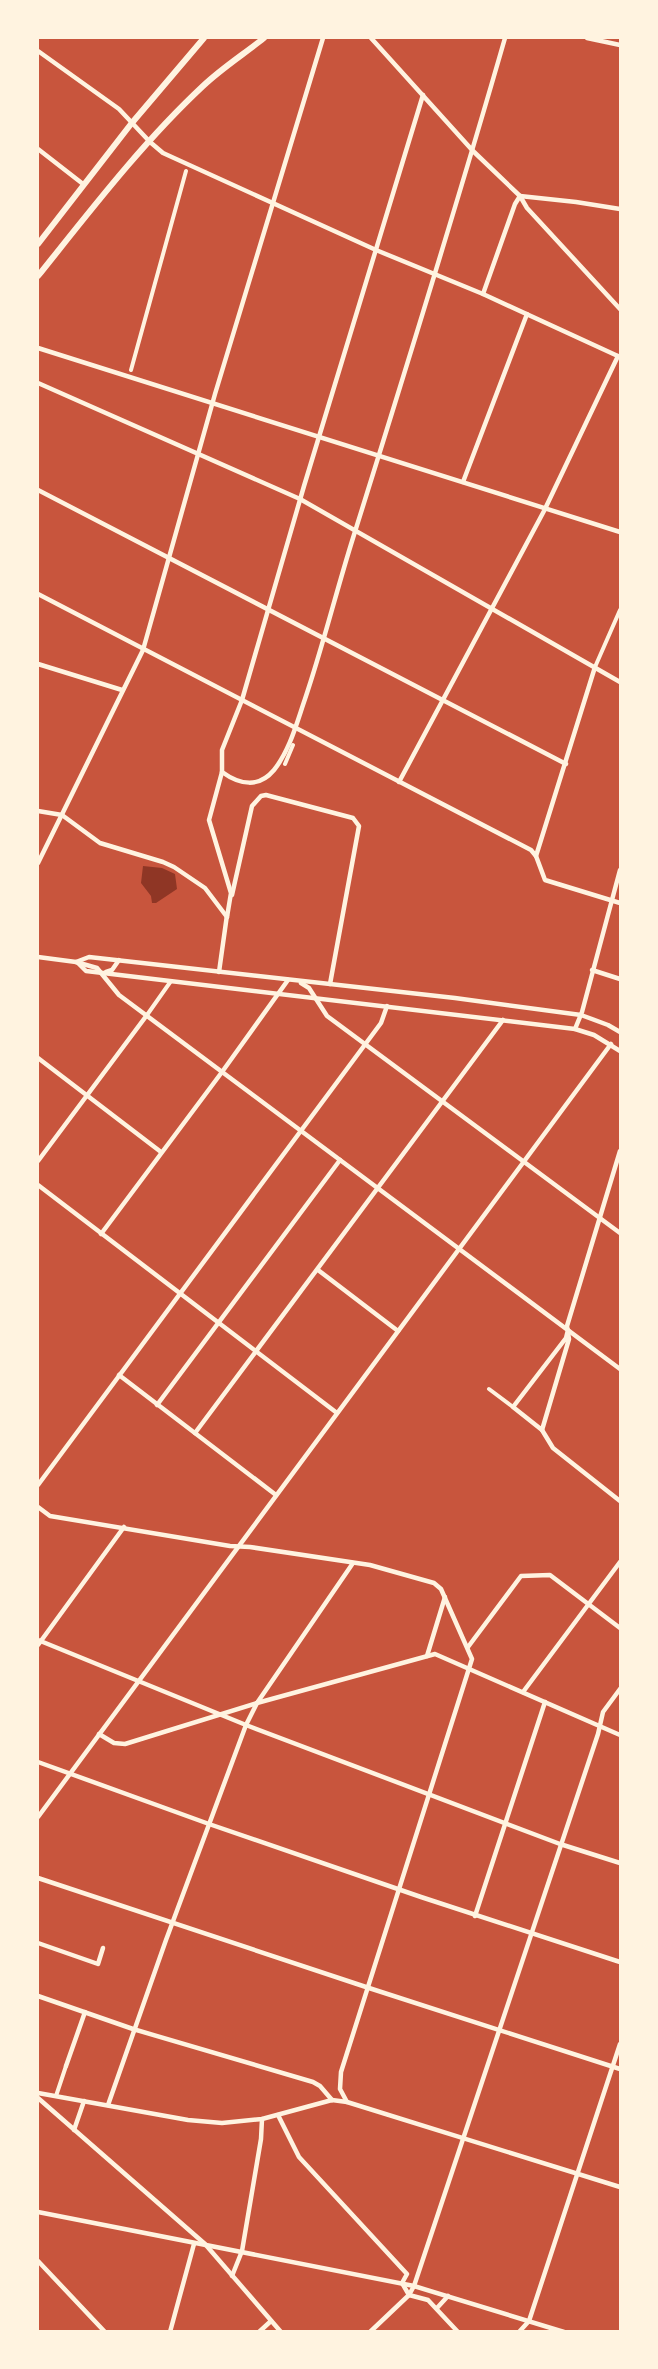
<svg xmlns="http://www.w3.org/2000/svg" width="658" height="2369" font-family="'Alegreya Sans',sans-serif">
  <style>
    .water { fill: #8f3625 }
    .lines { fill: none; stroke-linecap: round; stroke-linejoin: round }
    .pedestrian { stroke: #fff3e0; stroke-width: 4 }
    .minor { stroke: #fff3e0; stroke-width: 4.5 }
    .tertiary { stroke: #fff3e0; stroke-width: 6 }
  </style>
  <rect width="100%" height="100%" fill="#c8553d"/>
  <polygon class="water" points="143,866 162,868 175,874 177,889 156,903 152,903 151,896 141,883"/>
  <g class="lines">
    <g class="pedestrian">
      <polyline points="131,370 186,171"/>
      <polyline points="595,667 620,610"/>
      <polyline points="285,764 293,745"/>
      <polyline points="147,1015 171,981"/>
      <polyline points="489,1389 513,1407"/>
      <polyline points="56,2096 66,2066"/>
    </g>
    <g class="minor">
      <polyline points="371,38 473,151 520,196 527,208 620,309"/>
      <polyline points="587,38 620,45"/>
      <polyline points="38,51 119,109 150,142 163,153 376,250 483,294 620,357"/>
      <polyline points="38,149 83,184"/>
      <polyline points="520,196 576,202 620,209"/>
      <polyline points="483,294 515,204 520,196"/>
      <polyline points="38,348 620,532"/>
      <polyline points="38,383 300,499 620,682"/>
      <polyline points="463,482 527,314"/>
      <polyline points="38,490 566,764"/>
      <polyline points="38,594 531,850 536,856 545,880 620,903"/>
      <polyline points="38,664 122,690"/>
      <path d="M222,772C240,785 259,788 274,770C290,750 297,722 305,699C323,646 336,592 353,538C405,372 457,205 505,38"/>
      <polyline points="399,782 544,511 618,356"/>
      <polyline points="38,811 62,815 100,843 163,862 174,867 205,888 227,917"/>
      <polyline points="536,856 595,667"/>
      <polyline points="38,863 143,650 215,394 323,38"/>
      <polyline points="232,895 252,806 261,796 266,795 353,818 359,826 330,984"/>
      <polyline points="227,917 231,893 209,820 222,772 222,750 242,700 304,486 423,95"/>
      <polyline points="38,957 76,962 89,957 455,998 581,1015 608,1025 620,1032"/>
      <polyline points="76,962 97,968 119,995 620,1369"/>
      <polyline points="78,963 86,971 103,973 575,1029 594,1035 620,1051"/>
      <polyline points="592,970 620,979"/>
      <polyline points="106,972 112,970 119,960"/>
      <polyline points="219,972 227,915"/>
      <polyline points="301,983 309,988 327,1016 620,1233"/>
      <polyline points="575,1029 582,1012 620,870"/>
      <polyline points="38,1058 161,1152"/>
      <polyline points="38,1161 147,1015"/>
      <polyline points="38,1185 337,1413"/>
      <polyline points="101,1234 222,1072 288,980"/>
      <polyline points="318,1270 398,1331"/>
      <polyline points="568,1330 566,1338 513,1407 542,1430 569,1339 567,1326 620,1151"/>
      <polyline points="119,1375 276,1495"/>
      <polyline points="157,1405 340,1160"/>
      <polyline points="542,1430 553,1448 620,1501"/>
      <polyline points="195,1433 503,1020"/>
      <polyline points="38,1485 381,1023 387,1006"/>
      <polyline points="38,1507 50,1516 230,1546 250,1547 370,1565 434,1583 441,1589 472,1659 341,2072 340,2089 347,2102"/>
      <polyline points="38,1640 246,1725 560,1844 620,1863"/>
      <polyline points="38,1645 124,1527"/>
      <polyline points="468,1647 521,1576 550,1575 620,1628"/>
      <polyline points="427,1656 445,1597"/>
      <polyline points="523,1692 620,1562"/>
      <polyline points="99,1734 114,1743 125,1744 257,1703 435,1654 620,1735"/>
      <polyline points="38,1762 209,1824 421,1897 620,1962"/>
      <polyline points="38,1817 611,1044"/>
      <polyline points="38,1878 369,1988 620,2069"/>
      <polyline points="475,1916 545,1702"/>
      <polyline points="38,1943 98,1964 103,1948"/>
      <polyline points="38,1996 133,2029 313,2082 320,2086 332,2100"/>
      <polyline points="66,2066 85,2012"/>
      <polyline points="38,2093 188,2120 222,2123 262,2119 332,2100 347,2102 620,2187"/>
      <polyline points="38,2098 205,2244 281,2332"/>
      <polyline points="108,2105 166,1940 246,1725 257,1703 353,1563"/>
      <polyline points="278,2115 299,2157 407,2274 402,2283 409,2295 428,2300 458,2332"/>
      <polyline points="74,2130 84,2101"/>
      <polyline points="38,2212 414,2286 564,2332"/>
      <polyline points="38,2261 105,2332"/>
      <polyline points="232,2276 242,2251 261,2139 262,2119"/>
      <polyline points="437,2308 448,2296"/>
      <polyline points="170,2332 194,2244"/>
      <polyline points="259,2332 271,2321"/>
      <polyline points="370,2332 409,2295 414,2286 598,1734 603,1712 620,1689"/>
      <polyline points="519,2332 529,2321 620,2044"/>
    </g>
    <g class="tertiary">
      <polyline points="38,244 131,124 204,38"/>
      <path d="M38,276C90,211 142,143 203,86C222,68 244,54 264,38"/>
    </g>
  </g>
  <rect width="658" height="2369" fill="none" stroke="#fff3e0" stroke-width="78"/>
</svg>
